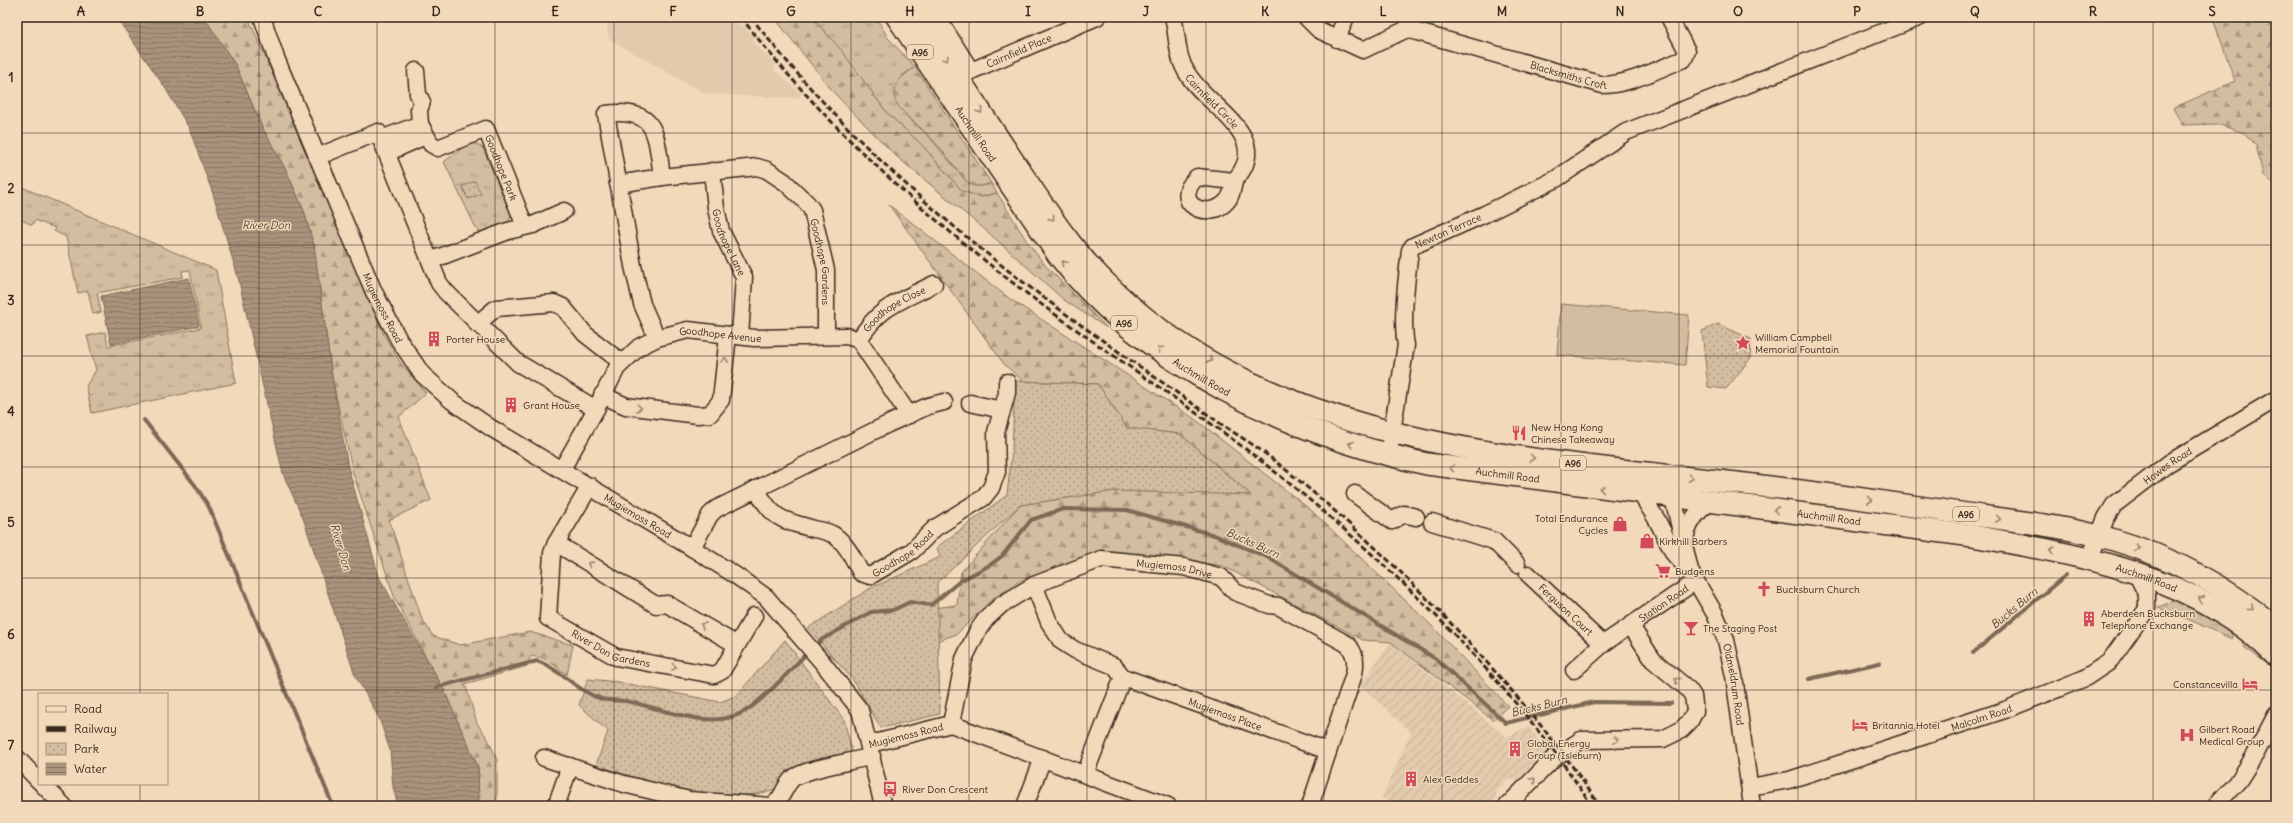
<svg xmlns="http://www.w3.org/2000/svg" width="2293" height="823" font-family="Delius,sans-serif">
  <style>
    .built { fill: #e2caac }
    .industrial { fill: url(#industrial-furrows) }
    .grass { fill: url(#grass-tufts); stroke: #87745f }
    .forest { fill: url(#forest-firs); stroke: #87745f }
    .park { fill: url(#park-dots); stroke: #87745f }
    .pitch { fill: #d3bda0; stroke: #87745f }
    .water { fill: url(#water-rules); stroke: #7d6956 }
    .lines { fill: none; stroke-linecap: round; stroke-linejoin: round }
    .stream { stroke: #7d6956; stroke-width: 4 }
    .minor-casing { stroke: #3b2a1e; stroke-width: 19 }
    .major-casing { stroke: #3b2a1e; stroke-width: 24 }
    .minor { stroke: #f1d9b9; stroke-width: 16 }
    .major { stroke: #f1d9b9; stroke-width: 21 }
    .rail { stroke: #3b2a1e; stroke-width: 3; stroke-dasharray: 6 3; stroke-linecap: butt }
    .oneway { stroke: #96826c }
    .grid { fill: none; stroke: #3b2a1e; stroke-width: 1; stroke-opacity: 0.55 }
    .labels { text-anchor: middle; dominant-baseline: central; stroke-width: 3; stroke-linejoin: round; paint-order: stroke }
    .shield { fill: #f1d9b9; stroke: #725e4c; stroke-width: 1 }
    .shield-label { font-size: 9px; font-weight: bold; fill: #3b2a1e }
    .street-label { font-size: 10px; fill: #3b2a1e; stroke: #f1d9b9 }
    .poi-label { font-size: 10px; fill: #3b2a1e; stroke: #f1d9b9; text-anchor: start }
    .water-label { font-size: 11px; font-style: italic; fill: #564436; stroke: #f1d9b9 }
    .neatline { fill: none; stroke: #3b2a1e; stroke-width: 1.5 }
    .grid-label { font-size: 13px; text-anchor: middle; font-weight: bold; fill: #3b2a1e }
  </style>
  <defs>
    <pattern id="industrial-furrows" width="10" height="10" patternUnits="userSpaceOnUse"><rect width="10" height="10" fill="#e2caac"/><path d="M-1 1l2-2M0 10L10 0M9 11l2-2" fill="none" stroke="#c3ae94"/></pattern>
    <pattern id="grass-tufts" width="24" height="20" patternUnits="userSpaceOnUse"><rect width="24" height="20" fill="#d3bda0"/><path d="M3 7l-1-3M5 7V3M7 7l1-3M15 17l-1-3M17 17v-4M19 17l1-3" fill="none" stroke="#ac9a82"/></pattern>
    <pattern id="forest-firs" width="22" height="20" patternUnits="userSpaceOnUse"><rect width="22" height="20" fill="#d3bda0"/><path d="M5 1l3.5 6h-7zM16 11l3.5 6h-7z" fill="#ac9a82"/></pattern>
    <pattern id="park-dots" width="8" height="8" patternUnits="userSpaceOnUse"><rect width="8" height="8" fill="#d3bda0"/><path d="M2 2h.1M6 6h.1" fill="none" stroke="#ac9a82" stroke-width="1.8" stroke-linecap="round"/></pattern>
    <pattern id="water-rules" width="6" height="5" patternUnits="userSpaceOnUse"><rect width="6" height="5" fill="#a9937c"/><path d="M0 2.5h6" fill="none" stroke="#8b7865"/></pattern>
  </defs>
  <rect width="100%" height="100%" fill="#f1d9b9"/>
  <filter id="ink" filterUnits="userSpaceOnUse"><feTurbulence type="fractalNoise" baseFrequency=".025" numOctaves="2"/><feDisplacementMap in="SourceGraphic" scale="8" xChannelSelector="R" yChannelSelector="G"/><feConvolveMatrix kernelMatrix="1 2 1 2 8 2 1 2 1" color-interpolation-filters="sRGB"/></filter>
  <g filter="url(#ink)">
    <polygon class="built" points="605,17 733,17 740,26 743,24 754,37 753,43 776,64 774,70 802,94 797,98 706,94 609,39"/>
    <polygon class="industrial" points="1391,642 1507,737 1528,726 1550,755 1518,781 1508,779 1497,791 1493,806 1400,806 1382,798 1411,732 1360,685"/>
    <g class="grass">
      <path d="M812,17H876L888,38L915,67L903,75L908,118L927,134L966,181C975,188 980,187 991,183L997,193L981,197L962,191L921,144L887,113L871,91Z"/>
      <polygon points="470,141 483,148 511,215 508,224 479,234 444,162 460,150 459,144"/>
      <polygon points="17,185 216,270 236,383 92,413 86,386 96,370 87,336 105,332 108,346 201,328 190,270 182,271 183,277 97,293 101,312 93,314 88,291 78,293 66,237 54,231 55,228 35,220 32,225 22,220 21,222 17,221"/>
      <polygon points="2177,598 2232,629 2232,639 2181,616 2158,608"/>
      <polygon points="2251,643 2275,666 2276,670 2244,647"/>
    </g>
    <g class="forest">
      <path d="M204,17H248L385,337L400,362L426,393L399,417L431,500L389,520L422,619L433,636L460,645L530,632L573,645L567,675C557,668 544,654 530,657L527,666L465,684L477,723L489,741L497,760V806H479L478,767L443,688L395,599L353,473L332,377L314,246L304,211L287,172L261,125L236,66Z"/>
      <polygon points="774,17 812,17 842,51 887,113 921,144 962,191 981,197 997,193 1026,240 1044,264 1107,328 1064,300 990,234 896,156 834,93"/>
      <polygon points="2225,17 2276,17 2276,186 2263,175 2256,145 2244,133 2217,124 2182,125 2173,108 2235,81 2214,21"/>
      <path d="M915,67L991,183C980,187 975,188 966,181C954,165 942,149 928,135C906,112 871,97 915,67Z"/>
      <polygon points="889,205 1010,299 1195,419 1312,511 1435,629 1508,706 1493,720 1391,642 1363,640 1223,566 1152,556 1084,560 1021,580 991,600 957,634 851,671 821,650 879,615 957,605 961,572 1020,505 1114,491 1250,494 1180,434 1127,428 1098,384 1023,381 1004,364"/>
    </g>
    <g class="park">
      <polygon points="475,181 481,194 468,199 462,186"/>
      <polygon points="1718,324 1751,339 1750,359 1726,389 1708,387 1702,331"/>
      <polygon points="1015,381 1098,384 1127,428 1180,434 1251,495 1114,491 1020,505 937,583 940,714 881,728 853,680 808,628 869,589 940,557 937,547 1007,495 1012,450"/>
      <path d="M785,640L844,720L852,751C828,761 801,781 776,789C716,809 654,783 596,765L608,731L579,705L588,679L618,682L720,702L736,696Z"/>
    </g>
    <polygon class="pitch" points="1561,304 1689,315 1685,365 1557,355"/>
    <g class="water">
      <polygon points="116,17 204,17 236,66 261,125 287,172 304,211 314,246 332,377 348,467 379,577 443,688 478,767 479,806 398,806 393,787 390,750 379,718 355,675 303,518 283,474 238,277 213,194 189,128 164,86"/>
      <polygon points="189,278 199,326 111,344 101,296"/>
    </g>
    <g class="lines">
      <g class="stream">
        <polyline points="144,420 195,485 209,507 333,806"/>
        <polyline points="814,647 821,640 871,612 893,610 910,602 931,605 960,581 990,565 1002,556 1031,520 1063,509 1127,510 1214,535 1267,557 1436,659 1506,723 1594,702 1671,703"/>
        <polyline points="1973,653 2066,575"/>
        <polyline points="1809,679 1879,663"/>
        <path d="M437,687L537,661C561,669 577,692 602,699C610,701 619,700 626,701C663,708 712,733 747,710C770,694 789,671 809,651"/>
      </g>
      <defs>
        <g id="minor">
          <path id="s1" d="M262,17L276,58L374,292L399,340L422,374L452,401L491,428L692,548L735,575L766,597L822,662L860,710L883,806"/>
          <polyline points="937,17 971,71"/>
          <path id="s2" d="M1173,17C1178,36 1176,56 1187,73C1206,107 1276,136 1234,181"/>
          <polyline points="1306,17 1319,30 1363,50 1407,29 1411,17"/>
          <path id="s3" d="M1407,29L1603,85C1631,84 1658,69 1684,59L1687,51L1669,17"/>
          <polyline points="1337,39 1346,17"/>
          <path id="s4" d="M949,83L971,71L1097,17"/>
          <path id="s5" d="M420,124L431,144L438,148L486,129L525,226"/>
          <polyline points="381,139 420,124 419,110 422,102 418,94 416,71"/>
          <polyline points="387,153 425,136"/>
          <polyline points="317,157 378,132 439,283 446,292 518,363 596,409"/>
          <path id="s6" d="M712,171L716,208L721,231L744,277L740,336"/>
          <path d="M1197,177L1234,181C1233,187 1232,196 1227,201C1209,222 1169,204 1197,177Z"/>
          <path id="s7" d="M618,184L662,177L757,167L767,170L785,182L807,203L812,210L826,270V336"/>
          <polyline points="432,260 508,231 533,225 564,211"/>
          <polyline points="477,324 496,308 554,303 563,307 585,334 621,362"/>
          <path d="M657,338L642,304L633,266L606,114C658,107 656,135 662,177"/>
          <path id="s8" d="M859,340C879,306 901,301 934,284"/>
          <polyline points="602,395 626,406 698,415 710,414 721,400 728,335"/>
          <polyline points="970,403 1002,410"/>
          <path id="s9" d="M1388,456L1406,345C1401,320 1407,276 1410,250L1413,246L1485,214L1556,179L1626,132L1921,17"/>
          <path id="s10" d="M562,469L596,409L617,368L639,347L657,338L688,330L754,338L847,336L859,340L909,415"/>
          <path id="s11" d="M590,486L556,543L552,553L548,618L616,657L714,675L722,671L754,616"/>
          <polyline points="1665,488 1673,498 1690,570"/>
          <path id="s12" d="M756,489C774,520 781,520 814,529C820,530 829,532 834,535C847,544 854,560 861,573L870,576L912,551L935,528L983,498L991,488L997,472L996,432L1007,393V382"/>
          <polyline points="1355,494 1392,521 1404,514 1416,517"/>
          <path id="s13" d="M1641,494L1657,520L1674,554L1690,571L1715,614L1726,640L1734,676L1752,806"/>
          <polyline points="1432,522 1494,541 1517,564"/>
          <polyline points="556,543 656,605 667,604 737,645"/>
          <path d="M1684,543C1687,526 1696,511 1711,502"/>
          <polyline points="692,548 710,515 716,509 888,424 928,406 944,402"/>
          <path id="s14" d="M2089,560L2106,518L2114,505L2169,463L2276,399"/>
          <path id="s15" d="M1528,574L1603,644"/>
          <path id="s16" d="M1034,585L1049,622L1061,641L1075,650L1114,666L1123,677L1328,751"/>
          <path id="s17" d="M1574,670L1603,644L1696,581"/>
          <path id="s18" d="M951,724L964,659L978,630L986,619L1001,605L1034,585L1101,559L1184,567L1221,577L1235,592L1269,605L1278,606L1347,644C1356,653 1356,663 1354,674L1310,806"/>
          <path id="s19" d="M870,744L951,724L1168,806"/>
          <polyline points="17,758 39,781"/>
          <path d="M544,758L624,784L689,800L772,806C783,799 783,788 792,779C805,768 853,762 872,756"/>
          <polyline points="1085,774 1123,677"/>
          <polyline points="42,784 64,806"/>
          <path id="s20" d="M1750,787L1789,780L1857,758L2005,710L2085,678L2109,662L2147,609V595L2136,573"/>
          <polyline points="556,806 570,766"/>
          <polyline points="1025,806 1043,758"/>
          <polyline points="1507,806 1554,758 1581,740 1663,739 1681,730 1690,721 1695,711 1693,696 1688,689 1653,660 1631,626"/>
          <polyline points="2215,806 2239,780 2255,755 2276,715"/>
        </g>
        <g id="major">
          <path id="s21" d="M897,17L1058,255C1142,365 1295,436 1427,464L1973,536C2081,555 2197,575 2276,656"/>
          <path d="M918,17C950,66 982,114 1014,162C1042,203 1068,246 1104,281C1253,432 1482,455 1682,477C1768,486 1854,497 1940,510C1997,519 2055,524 2111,539C2173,557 2227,587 2276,628"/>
        </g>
      </defs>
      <use href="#minor" class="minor-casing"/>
      <use href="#major" class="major-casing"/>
      <use href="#minor" class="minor"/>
      <use href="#major" class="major"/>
      <g class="rail">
        <path d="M741,17C816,115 911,203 1008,279C1091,344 1182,399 1265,464C1383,556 1511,680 1592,806"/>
        <path d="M751,17C836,127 940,221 1051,303C1106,344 1163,382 1218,422C1237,435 1258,447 1276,462C1342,514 1403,572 1460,633C1511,688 1559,744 1600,806"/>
      </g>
    </g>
    <defs><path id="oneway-chevron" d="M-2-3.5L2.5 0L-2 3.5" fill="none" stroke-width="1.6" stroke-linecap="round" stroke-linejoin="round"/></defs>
    <g class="oneway">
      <use href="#oneway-chevron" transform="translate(946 59) rotate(57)"/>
      <use href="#oneway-chevron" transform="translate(980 111) rotate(56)"/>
      <use href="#oneway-chevron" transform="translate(1052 218) rotate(54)"/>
      <use href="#oneway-chevron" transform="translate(1064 263) rotate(-128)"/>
      <use href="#oneway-chevron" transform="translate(1160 349) rotate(-146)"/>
      <use href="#oneway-chevron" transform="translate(725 360) rotate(-84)"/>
      <use href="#oneway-chevron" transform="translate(1210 360) rotate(29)"/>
      <use href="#oneway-chevron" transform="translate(639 408) rotate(8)"/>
      <use href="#oneway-chevron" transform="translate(1351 444) rotate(-160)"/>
      <use href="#oneway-chevron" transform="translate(1532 458) rotate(8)"/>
      <use href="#oneway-chevron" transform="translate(1452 468) rotate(-172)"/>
      <use href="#oneway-chevron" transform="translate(1691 478) rotate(7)"/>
      <use href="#oneway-chevron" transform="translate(1602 489) rotate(-172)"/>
      <use href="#oneway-chevron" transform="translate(1870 500) rotate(8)"/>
      <use href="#oneway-chevron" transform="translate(1776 510) rotate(-173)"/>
      <use href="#oneway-chevron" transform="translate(1998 519) rotate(8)"/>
      <use href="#oneway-chevron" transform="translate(2137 548) rotate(20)"/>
      <use href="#oneway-chevron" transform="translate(2052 550) rotate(-166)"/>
      <use href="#oneway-chevron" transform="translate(590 564) rotate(-148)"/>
      <use href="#oneway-chevron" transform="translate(2201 599) rotate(-152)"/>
      <use href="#oneway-chevron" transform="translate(2251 608) rotate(39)"/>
      <use href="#oneway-chevron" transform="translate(703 625) rotate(-150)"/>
      <use href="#oneway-chevron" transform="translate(674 667) rotate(4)"/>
      <use href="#oneway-chevron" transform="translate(1677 680) rotate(-141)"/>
      <use href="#oneway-chevron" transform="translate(1616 740) rotate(2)"/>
      <use href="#oneway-chevron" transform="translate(1533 780) rotate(-45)"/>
    </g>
  </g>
  <path class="grid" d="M140,17V694M259,17V806M377,17V806M495,17V806M614,17V806M732,17V806M851,17V806M969,17V806M1087,17V806M1206,17V806M1324,17V806M1442,17V806M1561,17V806M1679,17V806M1798,17V806M1916,17V806M2034,17V806M2153,17V806M17,133H2276M17,245H2276M17,356H2276M17,467H2276M17,578H2276M17,690H2276M140,784V806"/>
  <defs>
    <symbol id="building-bare" viewBox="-9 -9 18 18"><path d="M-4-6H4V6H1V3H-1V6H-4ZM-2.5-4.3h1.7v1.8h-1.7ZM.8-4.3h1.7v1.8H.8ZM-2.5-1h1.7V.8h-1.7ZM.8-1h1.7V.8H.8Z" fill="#d1495b" stroke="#f1d9b9" stroke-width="2.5" paint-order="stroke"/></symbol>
    <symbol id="sight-bare" viewBox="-9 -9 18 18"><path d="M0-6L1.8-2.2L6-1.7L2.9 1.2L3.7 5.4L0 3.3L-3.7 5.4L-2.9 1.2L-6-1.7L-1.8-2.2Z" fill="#d1495b" stroke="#f1d9b9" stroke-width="2.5" paint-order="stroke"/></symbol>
    <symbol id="restaurant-bare" viewBox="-9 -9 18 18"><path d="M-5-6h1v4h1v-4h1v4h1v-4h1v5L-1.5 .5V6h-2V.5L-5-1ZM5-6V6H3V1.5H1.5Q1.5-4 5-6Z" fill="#d1495b" stroke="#f1d9b9" stroke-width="2.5" paint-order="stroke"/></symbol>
    <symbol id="shop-bare" viewBox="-9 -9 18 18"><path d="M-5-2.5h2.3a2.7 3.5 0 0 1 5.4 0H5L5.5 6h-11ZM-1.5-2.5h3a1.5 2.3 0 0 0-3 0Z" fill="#d1495b" stroke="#f1d9b9" stroke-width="2.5" paint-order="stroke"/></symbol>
    <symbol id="supermarket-bare" viewBox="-9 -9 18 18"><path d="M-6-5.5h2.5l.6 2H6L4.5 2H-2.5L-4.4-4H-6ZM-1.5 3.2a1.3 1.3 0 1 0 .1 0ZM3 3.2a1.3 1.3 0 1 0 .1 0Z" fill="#d1495b" stroke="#f1d9b9" stroke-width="2.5" paint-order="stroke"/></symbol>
    <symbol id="church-bare" viewBox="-9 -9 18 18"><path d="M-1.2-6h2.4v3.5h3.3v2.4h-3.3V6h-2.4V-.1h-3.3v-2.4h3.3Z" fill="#d1495b" stroke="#f1d9b9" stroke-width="2.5" paint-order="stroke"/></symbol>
    <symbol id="bar-bare" viewBox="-9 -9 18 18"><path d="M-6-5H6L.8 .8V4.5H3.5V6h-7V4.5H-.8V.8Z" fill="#d1495b" stroke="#f1d9b9" stroke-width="2.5" paint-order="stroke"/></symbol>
    <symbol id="hotel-bare" viewBox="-9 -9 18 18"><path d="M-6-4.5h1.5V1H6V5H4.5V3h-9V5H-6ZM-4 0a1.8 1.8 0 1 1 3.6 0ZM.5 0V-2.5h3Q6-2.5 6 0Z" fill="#d1495b" stroke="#f1d9b9" stroke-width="2.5" paint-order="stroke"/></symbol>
    <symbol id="hospital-bare" viewBox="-9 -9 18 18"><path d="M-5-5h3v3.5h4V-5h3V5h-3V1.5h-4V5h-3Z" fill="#d1495b" stroke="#f1d9b9" stroke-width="2.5" paint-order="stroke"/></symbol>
    <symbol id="bus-bare" viewBox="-9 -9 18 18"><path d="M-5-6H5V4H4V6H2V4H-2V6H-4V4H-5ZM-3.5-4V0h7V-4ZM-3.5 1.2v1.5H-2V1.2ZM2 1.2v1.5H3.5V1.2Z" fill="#d1495b" stroke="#f1d9b9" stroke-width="2.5" paint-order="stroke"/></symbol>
  </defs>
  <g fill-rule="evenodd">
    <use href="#building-bare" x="423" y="328" width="22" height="22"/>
    <use href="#sight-bare" x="1732" y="332" width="22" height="22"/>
    <use href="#building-bare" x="500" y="394" width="22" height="22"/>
    <use href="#restaurant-bare" x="1508" y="422" width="22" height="22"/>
    <use href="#shop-bare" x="1609" y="513" width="22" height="22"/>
    <use href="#shop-bare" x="1636" y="530" width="22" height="22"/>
    <use href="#supermarket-bare" x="1652" y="560" width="22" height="22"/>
    <use href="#church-bare" x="1753" y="578" width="22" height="22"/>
    <use href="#building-bare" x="2078" y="608" width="22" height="22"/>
    <use href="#bar-bare" x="1680" y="617" width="22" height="22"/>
    <use href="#hotel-bare" x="2239" y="673" width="22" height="22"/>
    <use href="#hotel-bare" x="1849" y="714" width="22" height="22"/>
    <use href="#hospital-bare" x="2176" y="724" width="22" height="22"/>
    <use href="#building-bare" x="1504" y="738" width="22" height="22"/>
    <use href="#building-bare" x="1400" y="768" width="22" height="22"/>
    <use href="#bus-bare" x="879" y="778" width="22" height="22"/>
  </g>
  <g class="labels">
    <g class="shield">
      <rect x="907" y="45" width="26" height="14" rx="3"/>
      <rect x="1111" y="316" width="26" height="14" rx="3"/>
      <rect x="1560" y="456" width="26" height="14" rx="3"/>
      <rect x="1953" y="507" width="26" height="14" rx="3"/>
    </g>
    <g class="shield-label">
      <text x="920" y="52">A96</text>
      <text x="1124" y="323">A96</text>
      <text x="1573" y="463">A96</text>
      <text x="1966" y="514">A96</text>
    </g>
    <g class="street-label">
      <text stroke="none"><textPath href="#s4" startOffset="77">Cairnfield Place</textPath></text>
      <text stroke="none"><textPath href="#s3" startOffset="168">Blacksmiths Croft</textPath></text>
      <text stroke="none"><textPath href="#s2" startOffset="96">Cairnfield Circle</textPath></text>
      <text stroke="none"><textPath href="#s21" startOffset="141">Auchmill Road</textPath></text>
      <text stroke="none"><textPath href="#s5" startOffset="124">Goodhope Park</textPath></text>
      <text stroke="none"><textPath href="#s9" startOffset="251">Newton Terrace</textPath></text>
      <text stroke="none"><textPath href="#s6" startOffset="74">Goodhope Lane</textPath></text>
      <text stroke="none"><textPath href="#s7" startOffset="264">Goodhope Gardens</textPath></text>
      <text stroke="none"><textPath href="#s1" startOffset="315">Mugiemoss Road</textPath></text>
      <text stroke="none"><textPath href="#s8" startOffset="48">Goodhope Close</textPath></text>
      <text stroke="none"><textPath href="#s10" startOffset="230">Goodhope Avenue</textPath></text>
      <text stroke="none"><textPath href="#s21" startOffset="477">Auchmill Road</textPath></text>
      <text stroke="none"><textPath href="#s14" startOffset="127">Howes Road</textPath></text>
      <text stroke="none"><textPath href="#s21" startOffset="801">Auchmill Road</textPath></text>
      <text stroke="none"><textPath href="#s1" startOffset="651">Mugiemoss Road</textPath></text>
      <text stroke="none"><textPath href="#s21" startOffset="1125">Auchmill Road</textPath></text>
      <text stroke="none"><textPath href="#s12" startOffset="191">Goodhope Road</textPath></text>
      <text stroke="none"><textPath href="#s18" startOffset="317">Mugiemoss Drive</textPath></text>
      <text stroke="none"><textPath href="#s21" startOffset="1449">Auchmill Road</textPath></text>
      <text stroke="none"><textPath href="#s17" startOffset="112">Station Road</textPath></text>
      <text stroke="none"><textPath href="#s15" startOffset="52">Ferguson Court</textPath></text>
      <text stroke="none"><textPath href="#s11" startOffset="213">River Don Gardens</textPath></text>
      <text stroke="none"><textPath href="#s13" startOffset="215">Oldmeldrum Road</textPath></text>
      <text stroke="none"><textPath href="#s16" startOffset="244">Mugiemoss Place</textPath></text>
      <text stroke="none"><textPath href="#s20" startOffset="242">Malcolm Road</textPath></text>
      <text stroke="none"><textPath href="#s19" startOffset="37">Mugiemoss Road</textPath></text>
    </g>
    <g class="poi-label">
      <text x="1755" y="337">William Campbell<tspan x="1755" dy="12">Memorial Fountain</tspan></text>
      <text x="446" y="339">Porter House</text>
      <text x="523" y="405">Grant House</text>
      <text x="1531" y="427">New Hong Kong<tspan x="1531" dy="12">Chinese Takeaway</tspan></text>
      <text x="1608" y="518" text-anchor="end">Total Endurance<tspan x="1608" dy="12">Cycles</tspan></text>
      <text x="1659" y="541">Kirkhill Barbers</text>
      <text x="1675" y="571">Budgens</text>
      <text x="1776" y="589">Bucksburn Church</text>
      <text x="2101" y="613">Aberdeen Bucksburn<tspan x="2101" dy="12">Telephone Exchange</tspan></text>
      <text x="1703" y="628">The Staging Post</text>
      <text x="2238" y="684" text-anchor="end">Constancevilla</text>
      <text x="1872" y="725">Britannia Hotel</text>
      <text x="2199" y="729">Gilbert Road<tspan x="2199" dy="12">Medical Group</tspan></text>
      <text x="1527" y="743">Global Energy<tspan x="1527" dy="12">Group (Isleburn)</tspan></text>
      <text x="1423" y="779">Alex Geddes</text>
      <text x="902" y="789">River Don Crescent</text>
    </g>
    <g class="water-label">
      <text x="266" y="225">River Don</text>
      <text transform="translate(1253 543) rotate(24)">Bucks Burn</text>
      <text transform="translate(341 547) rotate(74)">River Don</text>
      <text transform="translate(2014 608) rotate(-40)">Bucks Burn</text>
      <text transform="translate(1539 706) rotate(-14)">Bucks Burn</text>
    </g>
  </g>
  <rect width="2293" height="823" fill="none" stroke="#f1d9b9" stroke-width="44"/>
  <rect x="38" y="693" width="130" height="92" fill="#f1d9b9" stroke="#a8937b"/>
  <rect x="46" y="706" width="20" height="6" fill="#f1d9b9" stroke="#a8937b"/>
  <text x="74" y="713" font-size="12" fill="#3b2a1e">Road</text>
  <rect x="46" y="726" width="20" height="6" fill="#3b2a1e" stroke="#a8937b"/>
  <text x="74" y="733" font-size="12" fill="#3b2a1e">Railway</text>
  <rect x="46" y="743" width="20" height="12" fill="url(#park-dots)" stroke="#a8937b"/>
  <text x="74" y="753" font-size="12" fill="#3b2a1e">Park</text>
  <rect x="46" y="763" width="20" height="12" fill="url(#water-rules)" stroke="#a8937b"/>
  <text x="74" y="773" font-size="12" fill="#3b2a1e">Water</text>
  <rect x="22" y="22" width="2249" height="779" class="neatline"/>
  <g class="grid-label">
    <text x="81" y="16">A</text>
    <text x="200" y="16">B</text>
    <text x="318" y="16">C</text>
    <text x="436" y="16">D</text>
    <text x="555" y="16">E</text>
    <text x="673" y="16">F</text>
    <text x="791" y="16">G</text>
    <text x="910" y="16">H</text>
    <text x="1028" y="16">I</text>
    <text x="1146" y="16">J</text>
    <text x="1265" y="16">K</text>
    <text x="1383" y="16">L</text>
    <text x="1502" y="16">M</text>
    <text x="1620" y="16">N</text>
    <text x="1738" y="16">O</text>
    <text x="1857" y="16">P</text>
    <text x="1975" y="16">Q</text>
    <text x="2093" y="16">R</text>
    <text x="2212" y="16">S</text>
    <text x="11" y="82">1</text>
    <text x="11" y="193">2</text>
    <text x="11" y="305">3</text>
    <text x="11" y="416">4</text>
    <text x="11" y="527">5</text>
    <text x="11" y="639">6</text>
    <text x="11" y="750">7</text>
  </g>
</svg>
